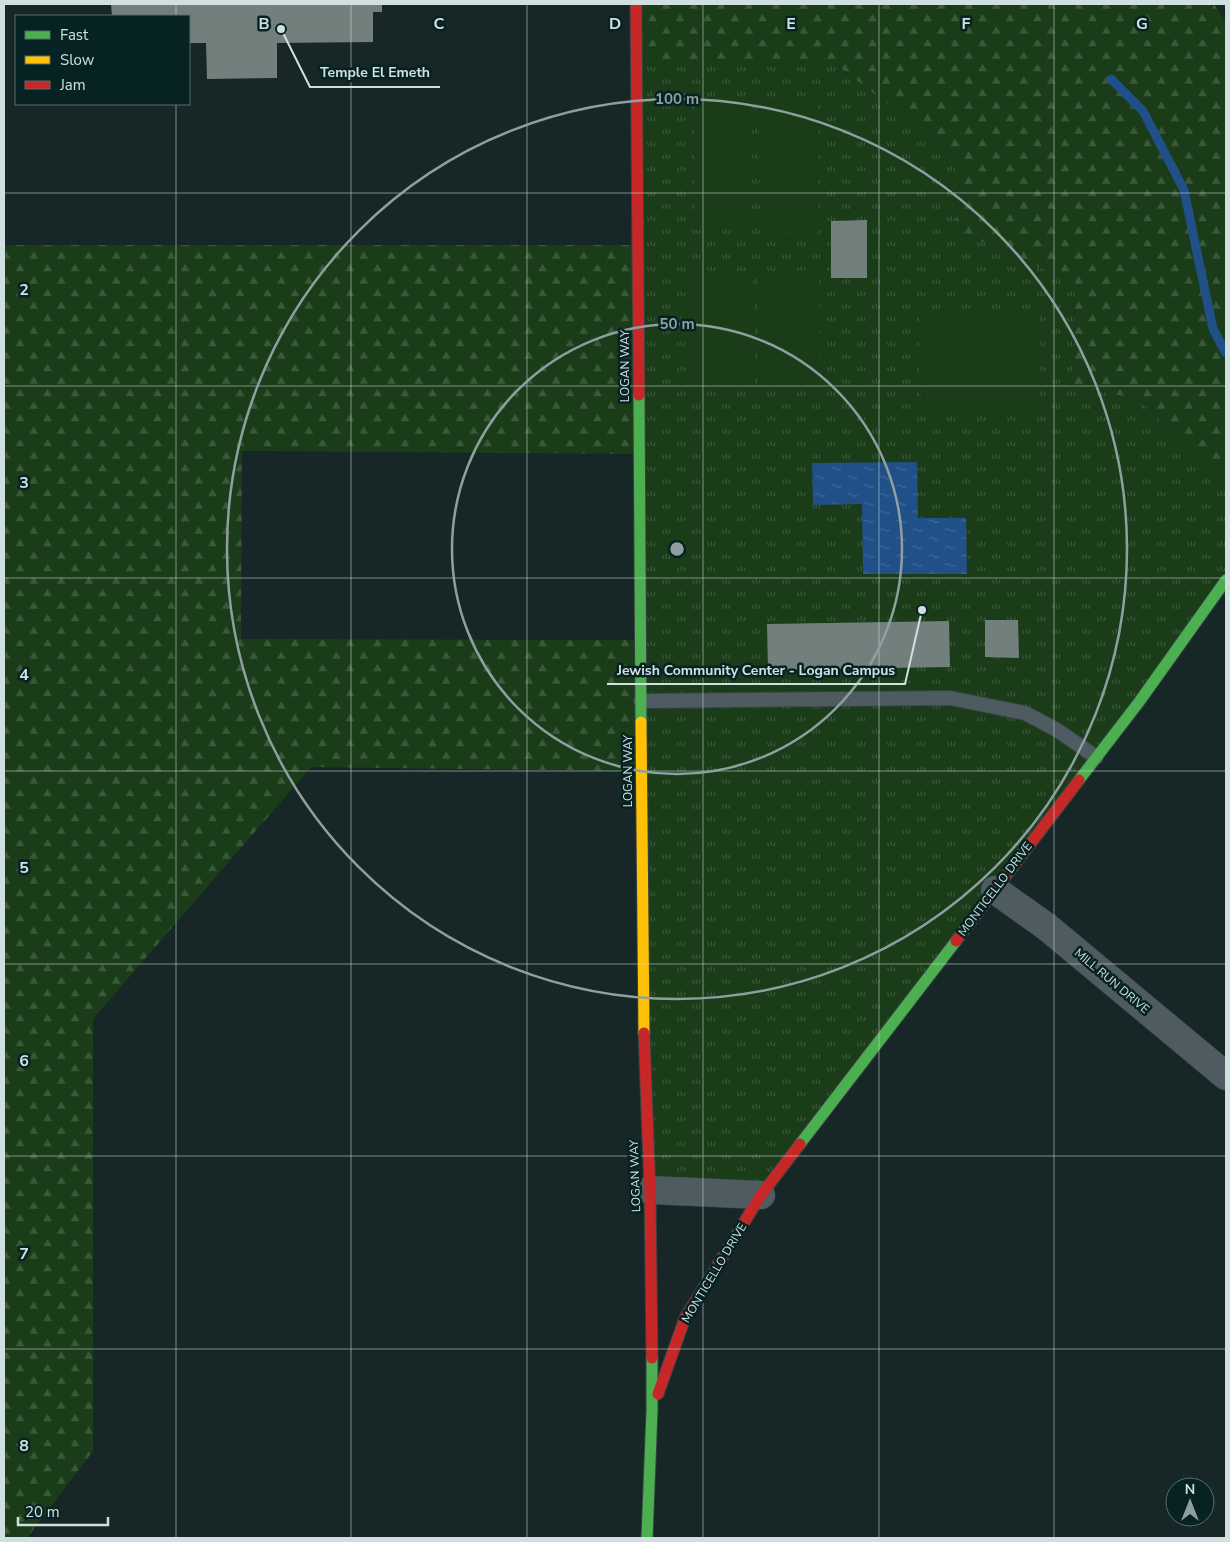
<svg xmlns="http://www.w3.org/2000/svg" width="1230" height="1542" font-family="'Nunito Sans',sans-serif">
  <style>
    .forest { fill: url(#forest-firs) }
    .park { fill: url(#park-tufts) }
    .pitch { fill: #1a3c19 }
    .water { fill: url(#water-ripples) }
    .lines { fill: none; stroke-linecap: round; stroke-linejoin: round }
    .stream { stroke: #214f87; stroke-width: 9 }
    .building { fill: #727f7d }
    .lane-casing { stroke: #364343; stroke-width: 16 }
    .street-casing { stroke: #364343; stroke-width: 29 }
    .fast-casing { stroke: #364343; stroke-width: 13 }
    .slow-casing { stroke: #364343; stroke-width: 13 }
    .jam-casing { stroke: #364343; stroke-width: 13 }
    .lane { stroke: #4e5b60; stroke-width: 14 }
    .street { stroke: #4e5b60; stroke-width: 28 }
    .fast { stroke: #4caf50; stroke-width: 11 }
    .slow { stroke: #ffc107; stroke-width: 11 }
    .jam { stroke: #c62828; stroke-width: 11 }
    .grid { fill: none; stroke: #d0e0e0; stroke-width: 1; stroke-opacity: 0.55 }
    .ring { fill: none; stroke: #8f9f9f; stroke-width: 2.5 }
    .labels { text-anchor: middle; dominant-baseline: central; stroke-width: 5; stroke-linejoin: round; paint-order: stroke }
    .street-label { font-size: 12px; fill: #d0e0e0; stroke: #072223 }
    .grid-label { font-size: 16px; text-anchor: middle; font-weight: bold; fill: #d0e0e0; stroke: #072223; stroke-width: 5; stroke-linejoin: round; paint-order: stroke }
    .centre { fill: #8f9f9f; stroke: #072223; stroke-width: 2.5 }
    .ring-label { font-size: 15px; text-anchor: middle; font-weight: bold; fill: #8f9f9f; stroke: #072223; stroke-width: 5; stroke-linejoin: round; paint-order: stroke }
    .leader { fill: none; stroke: #d0e0e0; stroke-width: 2 }
    .callout-dot { fill: #d0e0e0; stroke: #072223; stroke-width: 2 }
    .callout-label { font-size: 14px; text-anchor: middle; font-weight: bold; fill: #d0e0e0; stroke: #072223; stroke-width: 5; stroke-linejoin: round; paint-order: stroke }
  </style>
  <defs>
    <pattern id="forest-firs" width="22" height="20" patternUnits="userSpaceOnUse" patternTransform="scale(1.25)"><rect width="22" height="20" fill="#1a3c19"/><path d="M5 1l3.5 6h-7zM16 11l3.5 6h-7z" fill="#3a583a"/></pattern>
    <pattern id="park-tufts" width="24" height="20" patternUnits="userSpaceOnUse" patternTransform="scale(1.25)"><rect width="24" height="20" fill="#1a3c19"/><path d="M3 7l-1-3M5 7V3M7 7l1-3M15 17l-1-3M17 17v-4M19 17l1-3" fill="none" stroke="#3a583a"/></pattern>
    <pattern id="water-ripples" width="26" height="14" patternUnits="userSpaceOnUse" patternTransform="scale(1.25)"><rect width="26" height="14" fill="#214f87"/><path d="M2 4q2-2 4 0t4 0M15 11q2-2 4 0t4 0" fill="none" stroke="#406898"/></pattern>
  </defs>
  <rect width="100%" height="100%" fill="#172627"/>
  <g class="forest">
    <polygon points="636,4 1214,4 1224,19 1226,18 1226,487 1139,399 1074,387 1075,281 1013,257 955,228 962,161 831,61 636,61"/>
    <polygon points="4,245 638,245 639,454 242,451 241,639 640,640 641,771 311,767 93,1019 93,1451 27,1538 4,1538"/>
  </g>
  <polygon class="park" points="636,61 831,61 962,161 955,228 1013,257 1075,281 1074,387 1139,399 1226,487 1226,580 761,1195 650,1190"/>
  <g class="pitch">
    <polygon points="747,103 749,229 696,230 694,104"/>
    <polygon points="817,103 818,233 760,233 759,104"/>
    <polygon points="819,270 820,389 758,390 758,272"/>
    <polygon points="691,271 753,271 755,389 692,391"/>
    <polygon points="920,310 1039,310 1040,413 921,412"/>
  </g>
  <polygon class="water" points="917,462 918,518 966,518 967,574 863,574 862,504 813,505 812,463"/>
  <g class="lines">
    <polyline class="stream" points="1111,79 1143,111 1184,190 1213,329 1226,353"/>
  </g>
  <g class="building">
    <polygon points="111,4 382,4 382,12 373,12 373,42 277,43 277,78 207,79 206,43 189,43 189,16 112,16"/>
    <polygon points="867,220 867,278 831,278 831,221"/>
    <polygon points="985,620 1018,620 1019,658 985,657"/>
    <polygon points="949,621 950,667 768,670 767,624"/>
  </g>
  <g class="lines">
    <defs>
      <polyline id="lane" points="641,701 950,698 1025,713 1057,730 1096,757"/>
      <g id="street">
        <polyline points="995,890 1047,927 1226,1076"/>
        <polyline points="650,1190 761,1195"/>
      </g>
      <g id="fast">
        <polyline points="639,395 641,722"/>
        <polyline points="1079,780 1139,702 1226,580"/>
        <polyline points="800,1144 956,941"/>
        <polyline points="647,1538 652,1410 652,1358"/>
      </g>
      <polyline id="slow" points="641,722 644,1033"/>
      <g id="jam">
        <polyline points="636,4 639,395"/>
        <polyline points="956,941 1079,780"/>
        <polyline points="644,1033 650,1190 652,1358"/>
        <polyline points="658,1394 685,1318 761,1195 800,1144"/>
      </g>
    </defs>
    <use href="#lane" class="lane-casing"/>
    <use href="#street" class="street-casing"/>
    <use href="#fast" class="fast-casing"/>
    <use href="#slow" class="slow-casing"/>
    <use href="#jam" class="jam-casing"/>
    <use href="#lane" class="lane"/>
    <use href="#street" class="street"/>
    <use href="#fast" class="fast"/>
    <use href="#slow" class="slow"/>
    <use href="#jam" class="jam"/>
  </g>
  <path class="grid" d="M176,4V16M351,4V1538M527,4V1538M703,4V1538M879,4V1538M1054,4V1538M176,104V1538M4,193H1226M4,386H1226M4,578H1226M4,771H1226M4,964H1226M4,1156H1226M4,1349H1226"/>
  <g class="ring">
    <circle cx="677" cy="549" r="225"/>
    <circle cx="677" cy="549" r="450"/>
  </g>
  <g class="labels">
    <g class="street-label">
      <text transform="translate(625 366) rotate(-90)">LOGAN WAY</text>
      <text transform="translate(628 771) rotate(-90)">LOGAN WAY</text>
      <text transform="translate(995 889) rotate(-53)">MONTICELLO DRIVE</text>
      <text transform="translate(1112 981) rotate(40)">MILL RUN DRIVE</text>
      <text transform="translate(635 1176) rotate(-92)">LOGAN WAY</text>
      <text transform="translate(714 1273) rotate(-59)">MONTICELLO DRIVE</text>
    </g>
  </g>
  <g class="grid-label">
    <text x="264" y="29">B</text>
    <text x="439" y="29">C</text>
    <text x="615" y="29">D</text>
    <text x="791" y="29">E</text>
    <text x="966" y="29">F</text>
    <text x="1142" y="29">G</text>
    <text x="24" y="295">2</text>
    <text x="24" y="488">3</text>
    <text x="24" y="680">4</text>
    <text x="24" y="873">5</text>
    <text x="24" y="1066">6</text>
    <text x="24" y="1259">7</text>
    <text x="24" y="1451">8</text>
  </g>
  <circle cx="677" cy="549" r="8" class="centre"/>
  <g class="ring-label">
    <text x="677" y="104">100 m</text>
    <text x="677" y="329">50 m</text>
  </g>
  <path class="leader" d="M281 29L310 87H440M922 610L905 684H607"/>
  <g class="callout-dot">
    <circle cx="281" cy="29" r="5"/>
    <circle cx="922" cy="610" r="5"/>
  </g>
  <g class="callout-label">
    <text x="375" y="77">Temple El Emeth</text>
    <text x="756" y="675">Jewish Community Center - Logan Campus</text>
  </g>
  <rect width="1230" height="1542" fill="none" stroke="#d0e0e0" stroke-width="10"/>
  <rect x="15" y="15" width="175" height="90" fill="#072223" stroke="#576e6f"/>
  <rect x="25" y="31" width="25" height="8" fill="#4caf50" stroke="#576e6f"/>
  <text x="60" y="40" font-size="15" fill="#d0e0e0">Fast</text>
  <rect x="25" y="56" width="25" height="8" fill="#ffc107" stroke="#576e6f"/>
  <text x="60" y="65" font-size="15" fill="#d0e0e0">Slow</text>
  <rect x="25" y="81" width="25" height="8" fill="#c62828" stroke="#576e6f"/>
  <text x="60" y="90" font-size="15" fill="#d0e0e0">Jam</text>
  <g transform="translate(1190 1502)"><circle r="24" fill="#072223" stroke="#576e6f"/>
  <path d="M0-4L9 19L0 12L-9 19Z" fill="#8f9f9f"/>
  <text y="-8" font-size="14" font-weight="bold" text-anchor="middle" fill="#d0e0e0">N</text>
  </g>
  <path d="M18 1517v8h90v-8" fill="none" stroke="#d0e0e0" stroke-width="2.5"/>
  <text x="25" y="1517" font-size="15" fill="#d0e0e0" stroke="#072223" stroke-width="4" paint-order="stroke">20 m</text>
</svg>
